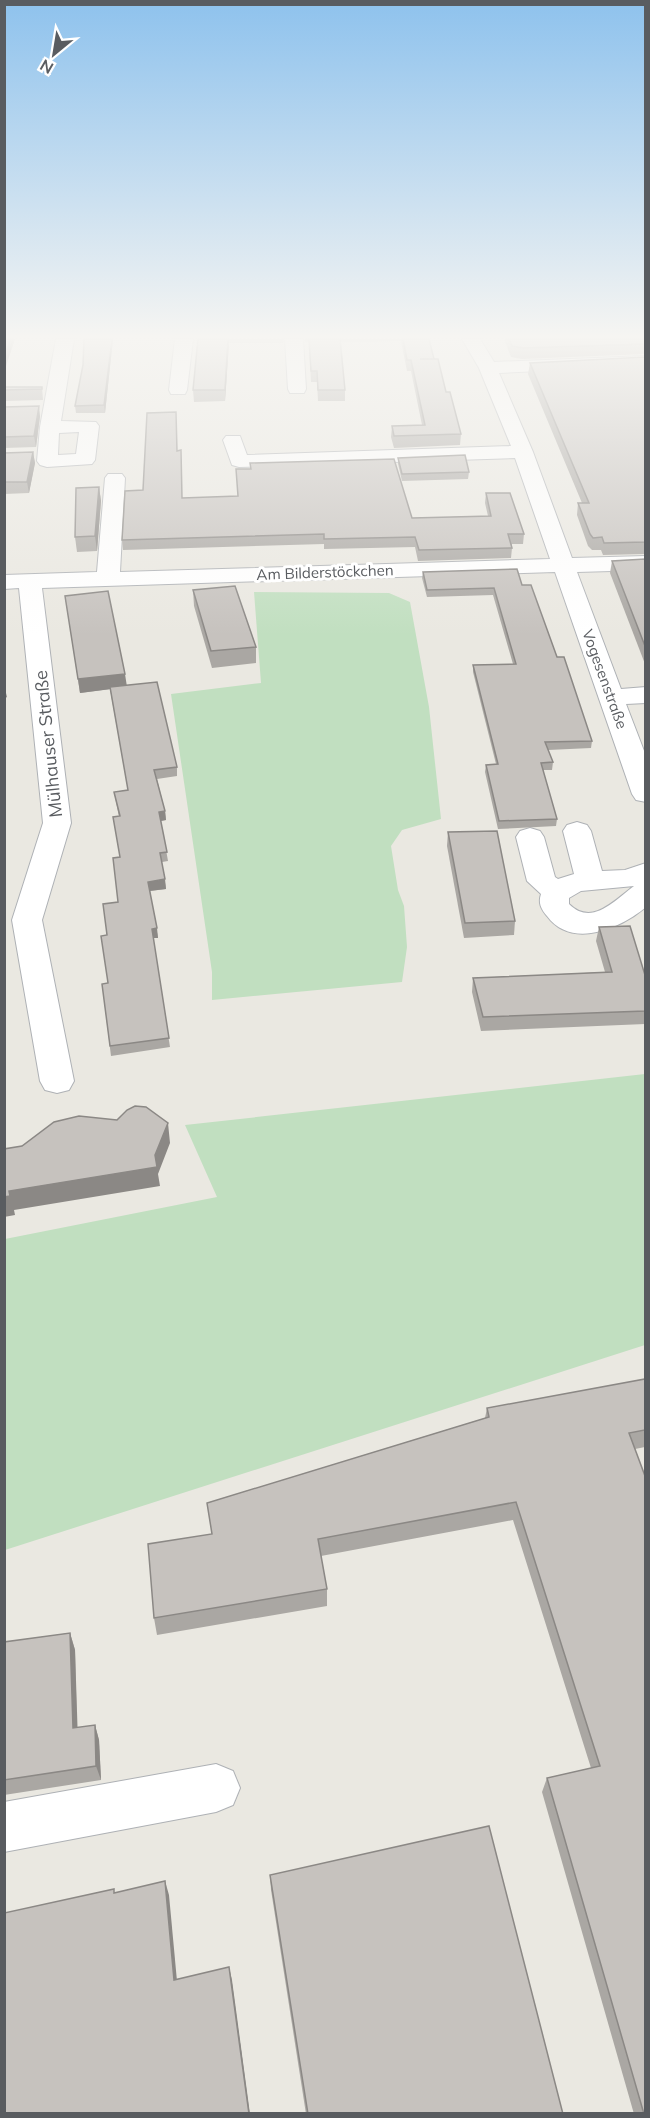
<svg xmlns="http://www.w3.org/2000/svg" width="650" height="2118" font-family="Mulish,sans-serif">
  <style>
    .green { fill: #c1dfc0 }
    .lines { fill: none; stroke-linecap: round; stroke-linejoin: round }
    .minor-casing { stroke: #aeb1b5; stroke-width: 2 }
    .minor { fill: #fff; fill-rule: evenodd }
    .wall { fill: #aaa7a3 }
    .shaded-wall { fill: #8b8885 }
    .building { fill: #c6c2be; stroke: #8b8885; stroke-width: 1.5 }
    .labels { text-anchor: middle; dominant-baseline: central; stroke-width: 6; stroke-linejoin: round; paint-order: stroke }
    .far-street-label { font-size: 15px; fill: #595c60; stroke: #fff }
    .street-label { font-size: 18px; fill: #595c60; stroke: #fff }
  </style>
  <rect width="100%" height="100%" fill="#eae8e1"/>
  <g class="green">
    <polygon points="254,592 389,593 410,602 429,707 441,819 402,830 391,846 398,890 404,906 407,947 402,982 212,1000 212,972 171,694 261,683"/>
    <polygon points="645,1074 645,1345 5,1550 5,1239 217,1197 185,1125"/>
  </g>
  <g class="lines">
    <defs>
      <g id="minor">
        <path d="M56,339H74L61,421L96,422L99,426L95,460L92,464L47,467L40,465L37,461L40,427ZM79,432L76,454L58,455L59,433Z"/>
        <polygon points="175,339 193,339 187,390 185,394 171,394 169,390"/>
        <polygon points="285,339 303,339 306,389 304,393 290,393 288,389"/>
        <polygon points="462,339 480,339 494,362 646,356 646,366 499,373 533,452 572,558 646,556 646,570 577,572 621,689 646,687 646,703 626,704 646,756 646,802 636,800 632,794 555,572 42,588 71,823 42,920 74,1081 69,1090 57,1093 45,1090 40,1081 12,920 43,823 19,588 4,589 4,575 97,572 105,478 108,474 122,474 125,478 120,572 550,559 515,458 239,467 232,465 223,440 226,436 240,436 247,455 511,446 479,368"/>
        <path d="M577,822L587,825L591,831L602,871L625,870L646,863V907C621,928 572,950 547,916C541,909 538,903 541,894L527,881L516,837L520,831L530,828L540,831L544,837L555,877L558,879L574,874L563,831L567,825ZM634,886C615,900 592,927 569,904V898L581,891Z"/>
        <polygon points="216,1764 233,1771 240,1788 233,1805 216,1812 4,1852 4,1802"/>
      </g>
    </defs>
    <use href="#minor" class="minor-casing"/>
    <use href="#minor" class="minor"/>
  </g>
  <g class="wall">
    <polygon points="84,339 119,339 113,339 105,413 76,413 75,406 83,365"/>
    <polygon points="198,339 284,339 283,343 229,343 225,401 194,402 193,390"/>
    <polygon points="305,339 429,339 434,359 461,434 460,445 394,448 391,437 392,426 422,425 411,371 407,371 401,341 341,342 345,390 345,401 318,401 317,382 311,382 309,342 305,342"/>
    <polygon points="504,339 645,339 645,354 522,359 511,357"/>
    <polygon points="645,357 645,554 603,555 601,550 592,550 588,546 577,515 578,503 582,503 528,374 530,363"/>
    <polygon points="4,387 42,387 43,400 4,401"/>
    <polygon points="4,407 40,416 36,447 4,448"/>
    <polygon points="177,422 177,451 182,460 182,498 412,518 488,516 485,503 486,493 524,534 523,544 512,544 512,548 511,558 418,561 415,547 324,549 324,544 123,550 122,540 143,490"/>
    <polygon points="33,452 35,463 29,493 4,494 4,453"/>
    <polygon points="398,458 469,472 468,479 402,481 398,464"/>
    <polygon points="99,487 101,501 97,551 77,552 75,537"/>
    <polygon points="645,559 645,664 610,573 612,561"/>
    <polygon points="423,572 522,585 557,657 592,741 591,748 548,750 553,762 552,770 543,770 557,819 556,826 498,829 485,772 486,765 496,764 473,672 473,665 513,664 493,595 427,597 422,578"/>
    <polygon points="193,590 256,647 256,663 212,668 194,606"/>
    <polygon points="65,596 126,686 177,767 177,776 157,779 165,811 166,820 161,821 168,861 162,862 166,889 150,891 158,938 153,938 170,1047 111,1056 102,984 108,983 107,935 118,902 120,857 113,817 119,817 114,792 128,790 110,689 80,693"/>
    <polygon points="448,832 515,921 514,935 464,938 447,846"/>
    <polygon points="599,927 645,975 645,1024 481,1031 472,992 473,978 605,972 596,941"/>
    <polygon points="645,1379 645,1447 635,1449 645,2114 634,2114 542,1792 547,1778 591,1768 513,1520 321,1556 327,1589 327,1606 157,1635 154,1618 212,1534 207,1503 485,1418 487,1408"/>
    <polygon points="70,1633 75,1650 77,1728 95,1725 99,1740 101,1780 4,1795 4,1642"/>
    <polygon points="270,1875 563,2114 306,2114 271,1890"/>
  </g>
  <g class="shaded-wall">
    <polygon points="11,339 15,339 4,372 4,357"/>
    <polygon points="112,339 113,339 105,413 104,405"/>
    <polygon points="228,339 229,343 225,401 225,390"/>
    <polygon points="39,406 40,416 36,447 34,436"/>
    <polygon points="33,452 35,463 29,493 27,482"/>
    <polygon points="99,487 101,501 97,551 95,536"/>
    <polygon points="125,674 127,687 80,693 78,679"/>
    <polygon points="4,685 7,697 4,699"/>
    <polygon points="165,811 166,820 160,821 159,812"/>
    <polygon points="165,879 166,889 149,891 148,882"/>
    <polygon points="157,928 158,938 153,938 152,929"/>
    <polygon points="168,1123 170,1143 158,1174 160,1186 14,1210 15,1215 4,1217 4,1197 9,1191 155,1155"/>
    <polygon points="70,1633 75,1650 78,1743 73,1728"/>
    <polygon points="95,1725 99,1740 101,1780 96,1766"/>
    <polygon points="165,1881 169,1895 178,1992 174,1980"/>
    <polygon points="229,1967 232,1980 250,2114 249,2114"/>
  </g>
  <g class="building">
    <polygon points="4,339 11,339 4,357"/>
    <polygon points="84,339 112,339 104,405 75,406 83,365"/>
    <polygon points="198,339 228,339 225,390 193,390"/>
    <polygon points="309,339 340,339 345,390 318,390 317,371 311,371"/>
    <polygon points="403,339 429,339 434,359 420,359 438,359 446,392 450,392 461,434 394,436 392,426 425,425 411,360 407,360"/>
    <polygon points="509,339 645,339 645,344 523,348 512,346"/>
    <polygon points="645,357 645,542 604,543 602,537 593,538 590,534 578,503 589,503 530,363"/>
    <polygon points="4,387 42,387 42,389 4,390"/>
    <polygon points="39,406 34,436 4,437 4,407"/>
    <polygon points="176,412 177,451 181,450 182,498 238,496 236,469 251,469 250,463 394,459 412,518 491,516 486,493 510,493 524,534 508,534 512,548 419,550 415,537 324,539 324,534 122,540 125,491 143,490 147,413"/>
    <polygon points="33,452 27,482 4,482 4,453"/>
    <polygon points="465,455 469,472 402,474 398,458"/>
    <polygon points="99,487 95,536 75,537 76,488"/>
    <polygon points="645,559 645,646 612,561"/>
    <polygon points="517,569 522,585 531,585 557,657 564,657 592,741 545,742 553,762 541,763 557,819 499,821 486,765 498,764 473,665 516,664 494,588 427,590 423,572"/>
    <polygon points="235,586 256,647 211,651 193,590"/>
    <polygon points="108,591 125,674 78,679 65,596"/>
    <polygon points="157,682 177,767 154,770 165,811 159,812 167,852 160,853 165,879 148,882 157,928 152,929 169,1038 110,1046 102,984 108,983 101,936 107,935 103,904 118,902 113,858 120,857 113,817 120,816 114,792 128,790 110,687"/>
    <polygon points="497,831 515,921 465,923 448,832"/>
    <polygon points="630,926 645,975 645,1011 483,1017 473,978 612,972 599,927"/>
    <polygon points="135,1106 146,1107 168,1123 155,1155 157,1167 9,1191 10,1196 4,1197 4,1149 22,1146 54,1122 79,1116 117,1120 127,1110"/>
    <polygon points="645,1379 645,1430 629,1433 645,1476 645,2114 644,2114 547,1778 600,1766 516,1502 318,1539 327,1589 154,1618 148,1544 212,1534 207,1503 489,1417 487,1408"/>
    <polygon points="70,1633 73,1728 95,1725 96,1766 4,1780 4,1642"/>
    <polygon points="489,1826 563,2114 308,2114 270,1875"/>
    <polygon points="165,1881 174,1980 229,1967 249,2114 4,2114 4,1913 114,1889 114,1893"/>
  </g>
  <linearGradient id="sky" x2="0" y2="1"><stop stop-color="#8ec2ed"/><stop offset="0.53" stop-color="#f6f5f2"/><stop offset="1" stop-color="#f6f5f2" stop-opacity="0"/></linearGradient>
  <rect width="650" height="635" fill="url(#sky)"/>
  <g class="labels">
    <g class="far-street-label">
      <text transform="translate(325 572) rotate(-2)">Am Bilderstöckchen</text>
      <text transform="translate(605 679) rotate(70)">Vogesenstraße</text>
    </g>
    <g class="street-label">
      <text transform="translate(48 744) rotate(-96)">Mülhauser Straße</text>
    </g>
  </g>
  <rect width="650" height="2118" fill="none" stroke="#595c60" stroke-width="12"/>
  <g transform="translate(54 54) rotate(210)" stroke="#ffffff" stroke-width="4.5" paint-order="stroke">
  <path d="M0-4.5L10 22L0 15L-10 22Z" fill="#595c60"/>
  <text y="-9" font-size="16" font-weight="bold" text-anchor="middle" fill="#595c60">N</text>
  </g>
</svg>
